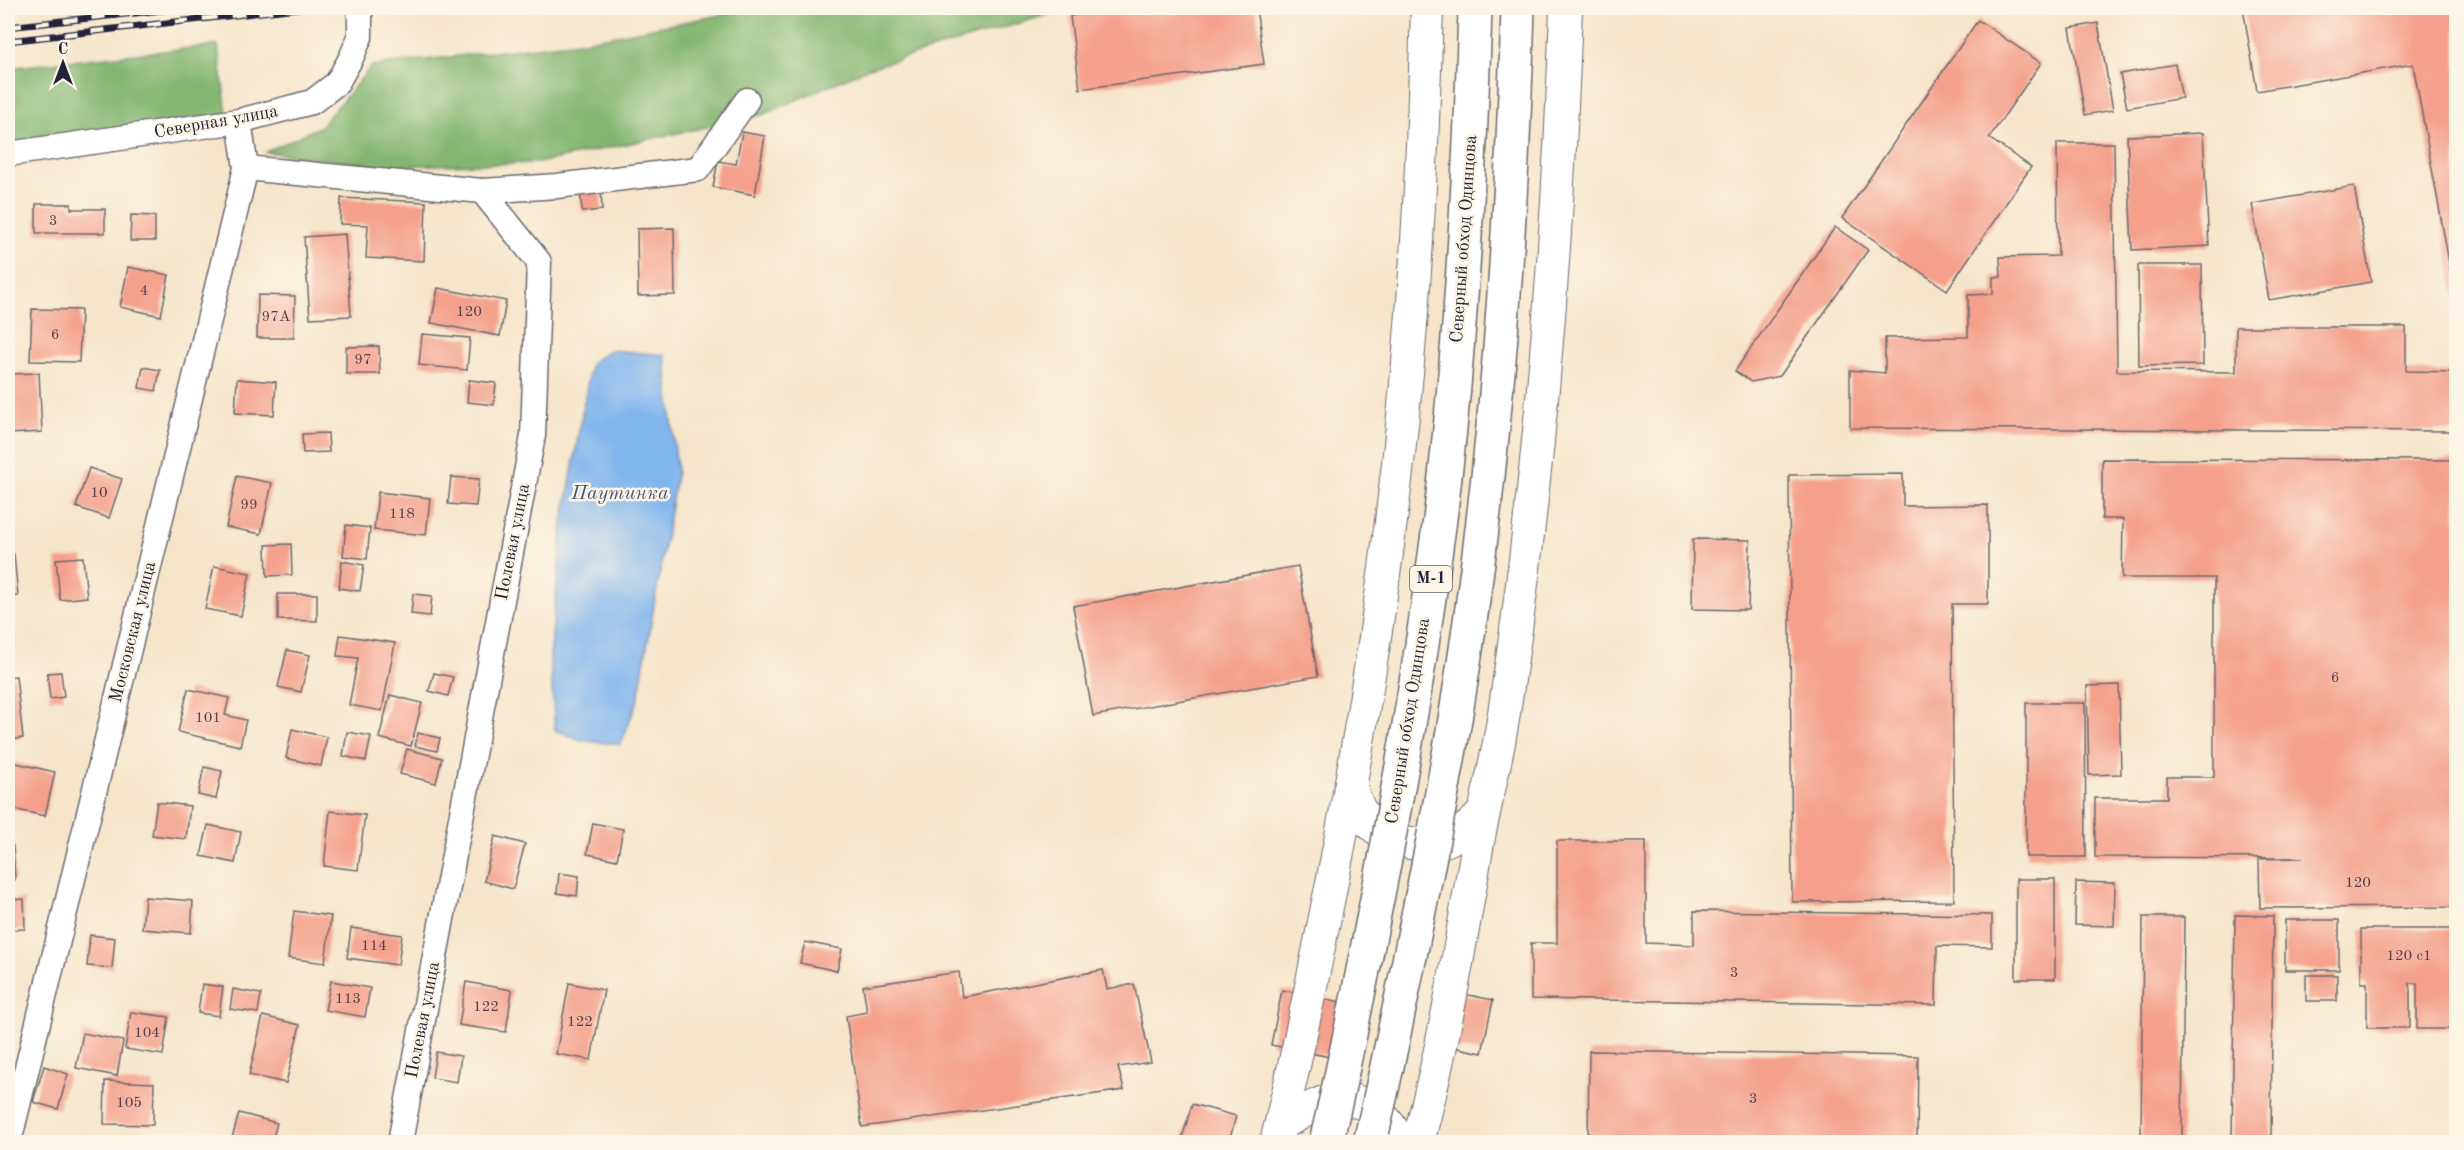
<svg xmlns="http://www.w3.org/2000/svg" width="2464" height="1150" font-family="'Old Standard TT',serif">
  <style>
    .forest { fill: #83b671; stroke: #526c56; stroke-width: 1.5 }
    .water { fill: #81b5ee; stroke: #526c94; stroke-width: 1.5 }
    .building { fill: #f4a08c }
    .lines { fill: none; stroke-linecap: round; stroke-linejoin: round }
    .minor-casing { stroke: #6c676d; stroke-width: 27 }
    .major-casing { stroke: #6c676d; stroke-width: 34 }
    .minor { stroke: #fff; stroke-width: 24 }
    .major { stroke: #fff; stroke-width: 32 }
    .rail-casing { stroke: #22223b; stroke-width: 7 }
    .rail { stroke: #fcf5e5; stroke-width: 4.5; stroke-dasharray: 14; stroke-linecap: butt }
    .highway-bridge-casing { stroke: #6c676d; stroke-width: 36; stroke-linecap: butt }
    .highway-bridge { stroke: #fff; stroke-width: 33 }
    .labels { text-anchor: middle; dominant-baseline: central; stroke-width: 5; stroke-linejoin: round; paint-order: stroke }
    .number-label { font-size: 15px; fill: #56424f }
    .shield { fill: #fcf5e5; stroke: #63616e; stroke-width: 1.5 }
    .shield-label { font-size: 16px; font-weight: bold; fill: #22223b }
    .street-label { font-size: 18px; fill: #22223b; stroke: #fcf5e5 }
    .water-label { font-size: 20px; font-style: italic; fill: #43557a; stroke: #fcf5e5 }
  </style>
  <rect width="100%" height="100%" fill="#fcf5e5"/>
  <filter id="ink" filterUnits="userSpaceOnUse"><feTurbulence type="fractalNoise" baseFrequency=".0167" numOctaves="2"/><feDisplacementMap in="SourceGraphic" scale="12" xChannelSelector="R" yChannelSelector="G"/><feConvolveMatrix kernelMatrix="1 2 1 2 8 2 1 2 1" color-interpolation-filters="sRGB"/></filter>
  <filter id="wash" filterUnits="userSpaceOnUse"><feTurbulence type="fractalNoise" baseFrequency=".008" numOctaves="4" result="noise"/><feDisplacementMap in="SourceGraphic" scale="24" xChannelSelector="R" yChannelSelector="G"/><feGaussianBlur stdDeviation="1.35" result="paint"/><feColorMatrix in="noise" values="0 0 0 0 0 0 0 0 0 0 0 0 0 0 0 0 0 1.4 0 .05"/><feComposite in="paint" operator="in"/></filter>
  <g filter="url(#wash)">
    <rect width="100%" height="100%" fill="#f5e6cb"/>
    <g class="forest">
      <polygon points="757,8 1070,8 869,68 762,115 538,163 381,166 266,152 321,126 372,66 580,42"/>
      <polygon points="218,45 227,115 8,147 8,68"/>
    </g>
    <polygon class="water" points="610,350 665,355 677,471 638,699 621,744 584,741 555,730 550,657 563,523 591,363"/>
    <g id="blocks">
      <g class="building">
        <polygon points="1136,8 1256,8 1264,64 1080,89 1070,16"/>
        <polygon points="2243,8 2456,8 2456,301 2413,64 2257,91"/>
        <polygon points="1978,20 2041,63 1989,138 2031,167 1947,290 1842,218"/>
        <polygon points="2098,23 2113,110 2085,115 2070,28"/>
        <polygon points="2175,64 2182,98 2127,108 2120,74"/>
        <polygon points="742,132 765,136 755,195 713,187 718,161 736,164"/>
        <polygon points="2203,133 2209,246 2132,250 2127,136"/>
        <polygon points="2057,143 2114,143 2117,371 2236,372 2236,327 2406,327 2406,371 2456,372 2456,431 1850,428 1850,370 1885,373 1885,338 1968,337 1968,295 1993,294 1993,277 2001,277 2000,257 2058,256"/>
        <polygon points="2354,186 2371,282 2269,300 2252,204"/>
        <polygon points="601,189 602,210 582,212 580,191"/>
        <polygon points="341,198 426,202 424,261 366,258 368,225 340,224"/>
        <polygon points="36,204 71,204 71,209 105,209 105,233 36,233"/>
        <polygon points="131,215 155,216 155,241 130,241"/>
        <polygon points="1835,227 1868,250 1780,376 1751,382 1735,371"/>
        <polygon points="674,228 675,295 638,296 637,229"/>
        <polygon points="345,234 351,316 310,318 304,237"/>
        <polygon points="2138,265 2202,265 2203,365 2139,366"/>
        <polygon points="128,267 169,275 161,316 120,307"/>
        <polygon points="438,288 506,301 500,336 431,323"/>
        <polygon points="258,295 295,296 294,338 257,338"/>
        <polygon points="32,309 81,310 79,362 30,361"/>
        <polygon points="422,334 470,338 467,370 419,365"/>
        <polygon points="379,346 380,374 346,374 346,347"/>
        <polygon points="143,367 160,370 156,391 139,388"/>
        <polygon points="39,373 42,432 8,434 8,374"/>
        <polygon points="237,379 276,382 274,415 235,413"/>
        <polygon points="469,380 496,383 494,405 467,402"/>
        <polygon points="328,433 329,452 303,453 302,434"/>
        <polygon points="2102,459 2456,460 2456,907 2260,908 2259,859 2303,858 2095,857 2095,798 2167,798 2167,777 2214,777 2214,578 2122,578 2123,519 2102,519"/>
        <polygon points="89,468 122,479 109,518 76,507"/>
        <polygon points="1903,474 1903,506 1988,505 1988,604 1952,604 1954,901 1792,902 1789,475"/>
        <polygon points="237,476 272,483 261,534 226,527"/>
        <polygon points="451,477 479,479 476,506 448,504"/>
        <polygon points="378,492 430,498 426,535 374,530"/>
        <polygon points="346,525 370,528 367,559 343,556"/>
        <polygon points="1693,539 1750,540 1748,610 1692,609"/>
        <polygon points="291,544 292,575 267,576 266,545"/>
        <polygon points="8,554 14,554 18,596 8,597"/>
        <polygon points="83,557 87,597 60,600 56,559"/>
        <polygon points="342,561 364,565 360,591 339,588"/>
        <polygon points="214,566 250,573 241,616 205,609"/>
        <polygon points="1298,566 1318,676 1093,716 1073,606"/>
        <polygon points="278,594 317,594 317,621 278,620"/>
        <polygon points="413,594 432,596 430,616 411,614"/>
        <polygon points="340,635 395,643 382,711 349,705 358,658 337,656"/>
        <polygon points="287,650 310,655 301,692 278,687"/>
        <polygon points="61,672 64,697 50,699 47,673"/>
        <polygon points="434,673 453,677 448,696 429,691"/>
        <polygon points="16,676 23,738 8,740 8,677"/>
        <polygon points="2119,685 2121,774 2089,775 2087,686"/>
        <polygon points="188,689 229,698 225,715 246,720 240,746 178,732"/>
        <polygon points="390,695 422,703 411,746 379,738"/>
        <polygon points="2026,703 2085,703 2086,857 2026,857"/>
        <polygon points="292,729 327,737 321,766 286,758"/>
        <polygon points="347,732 371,736 366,761 343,756"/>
        <polygon points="418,733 440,738 437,751 415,746"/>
        <polygon points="407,749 442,758 436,783 400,774"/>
        <polygon points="8,761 55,772 45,816 8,808"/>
        <polygon points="204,767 222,771 216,799 198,795"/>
        <polygon points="157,802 190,806 186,839 152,835"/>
        <polygon points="330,811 365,815 358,870 324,866"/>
        <polygon points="593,823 623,829 617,860 587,854"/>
        <polygon points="208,825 241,832 235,863 201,856"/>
        <polygon points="495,836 525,844 513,889 484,881"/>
        <polygon points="1557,841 1646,841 1646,943 1694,945 1694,911 1992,915 1992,947 1937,946 1936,1005 1531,999 1531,943 1557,943"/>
        <polygon points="8,846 13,846 15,880 8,880"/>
        <polygon points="559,873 579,876 577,896 557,893"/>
        <rect x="2016" y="879" width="39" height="100"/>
        <polygon points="2076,882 2115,883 2114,926 2075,925"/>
        <polygon points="145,897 193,901 191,933 142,929"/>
        <polygon points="24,899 25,929 8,930 8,900"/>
        <polygon points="294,911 331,916 325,963 288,958"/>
        <polygon points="2235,915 2273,916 2271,1142 2232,1142"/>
        <polygon points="2143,917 2184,917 2182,1142 2141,1142"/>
        <rect x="2285" y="920" width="54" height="50"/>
        <polygon points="351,928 402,935 398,965 347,958"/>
        <polygon points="2361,929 2456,929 2456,1029 2417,1029 2417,983 2410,983 2410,1028 2367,1028 2367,983 2361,983"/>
        <polygon points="90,935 115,938 112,968 87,966"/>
        <polygon points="805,942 842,949 837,971 800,963"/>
        <polygon points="1103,970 1107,989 1134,984 1151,1062 1118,1067 1124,1090 862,1127 846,1016 867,1012 863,986 959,972 962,997"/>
        <rect x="2306" y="975" width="31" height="26"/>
        <polygon points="331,981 370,988 365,1017 325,1010"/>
        <polygon points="466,982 512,990 506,1032 459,1025"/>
        <polygon points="569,983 604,990 591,1060 556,1054"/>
        <polygon points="202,984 223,987 219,1016 198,1013"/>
        <polygon points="233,989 261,994 258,1013 230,1009"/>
        <polygon points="1440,989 1493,1000 1482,1053 1429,1042"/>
        <polygon points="1282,990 1346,1003 1335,1058 1271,1045"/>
        <polygon points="131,1012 169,1017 163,1055 125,1049"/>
        <polygon points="263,1016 300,1025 286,1083 249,1075"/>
        <polygon points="83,1033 123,1041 117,1076 76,1068"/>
        <polygon points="1589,1051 1918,1056 1917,1142 1588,1142"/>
        <polygon points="436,1052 461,1056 457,1082 432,1078"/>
        <polygon points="44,1066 68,1074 58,1109 33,1102"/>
        <polygon points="105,1081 154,1083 153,1125 104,1124"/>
        <polygon points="1192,1104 1236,1116 1229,1142 1181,1142"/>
        <polygon points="239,1113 277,1123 272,1142 231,1142"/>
      </g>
    </g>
  </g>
  <g filter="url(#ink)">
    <use href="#blocks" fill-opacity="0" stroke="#6c676d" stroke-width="1.5"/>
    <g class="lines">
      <defs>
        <g id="minor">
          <polyline points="8,154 239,121 312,102 337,83 351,58 360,37 360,8"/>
          <polyline points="246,168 482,191 539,262 533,436 400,1142"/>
          <polyline points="482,191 557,186 698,169 747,100"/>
          <polyline points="9,1142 246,168 239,121"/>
        </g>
        <g id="major">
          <path d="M1351,788C1354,795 1356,803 1360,810C1376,837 1416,852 1447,840C1462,834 1473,824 1484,812"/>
          <path d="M1281,1124C1294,1118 1306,1109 1319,1104C1354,1089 1386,1111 1399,1142"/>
          <path d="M1276,1142C1295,1068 1310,992 1325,917C1366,717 1397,516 1412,313C1420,211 1424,109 1427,8"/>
          <path d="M1418,1142C1445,1042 1461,940 1479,837C1487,796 1498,755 1504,713C1540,479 1558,244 1566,8"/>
        </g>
      </defs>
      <use href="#minor" class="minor-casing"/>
      <use href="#major" class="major-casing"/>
      <use href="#minor" class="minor"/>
      <use href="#major" class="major"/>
      <defs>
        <g id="rail">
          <polyline points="8,27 180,8"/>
          <polyline points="8,41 298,8"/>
        </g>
      </defs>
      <use href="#rail" class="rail-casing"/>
      <use href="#rail" class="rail"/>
      <defs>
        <g id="highway-bridge">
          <path d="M1326,1142C1342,1077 1355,1011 1368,945C1397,804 1421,662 1440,519C1461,349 1470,178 1475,8"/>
          <path d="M1370,1142C1385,1079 1398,1015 1411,951C1427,870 1444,789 1457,707C1495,476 1511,241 1518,8"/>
        </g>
      </defs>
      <use href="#highway-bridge" class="highway-bridge-casing"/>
      <use href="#highway-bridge" class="highway-bridge"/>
    </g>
  </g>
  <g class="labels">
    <g class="number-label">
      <text x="53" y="221">3</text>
      <text x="144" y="291">4</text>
      <text x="469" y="312">120</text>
      <text x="276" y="317">97А</text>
      <text x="55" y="335">6</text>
      <text x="363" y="360">97</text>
      <text x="99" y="493">10</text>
      <text x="249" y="505">99</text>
      <text x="402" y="514">118</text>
      <text x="2335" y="678">6</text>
      <text x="208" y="718">101</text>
      <text x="2358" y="883">120</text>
      <text x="374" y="946">114</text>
      <text x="2409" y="956">120 с1</text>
      <text x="1734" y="973">3</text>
      <text x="348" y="999">113</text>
      <text x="486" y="1007">122</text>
      <text x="580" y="1022">122</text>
      <text x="147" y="1033">104</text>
      <text x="1753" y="1099">3</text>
      <text x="129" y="1103">105</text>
    </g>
    <rect class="shield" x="1410" y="566" width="42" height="26" rx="4.5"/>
    <g class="shield-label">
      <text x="1431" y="579">М-1</text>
    </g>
    <g class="street-label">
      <text transform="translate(216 122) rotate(-10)">Северная улица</text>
      <text transform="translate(1464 239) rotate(-86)">Северный обход Одинцова</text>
      <text transform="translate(513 542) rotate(-79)">Полевая улица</text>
      <text transform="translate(133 632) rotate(-76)">Московская улица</text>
      <text transform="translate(1408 721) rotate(-81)">Северный обход Одинцова</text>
      <text transform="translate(423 1020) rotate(-79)">Полевая улица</text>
    </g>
    <g class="water-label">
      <text x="620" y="494">Паутинка</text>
    </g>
  </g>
  <rect width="2464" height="1150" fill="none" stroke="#fcf5e5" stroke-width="30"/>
  <g transform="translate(63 63)" stroke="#fcf5e5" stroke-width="4.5" paint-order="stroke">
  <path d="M0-4.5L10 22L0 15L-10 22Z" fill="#22223b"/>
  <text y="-9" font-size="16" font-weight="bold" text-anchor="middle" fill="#22223b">С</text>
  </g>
</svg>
